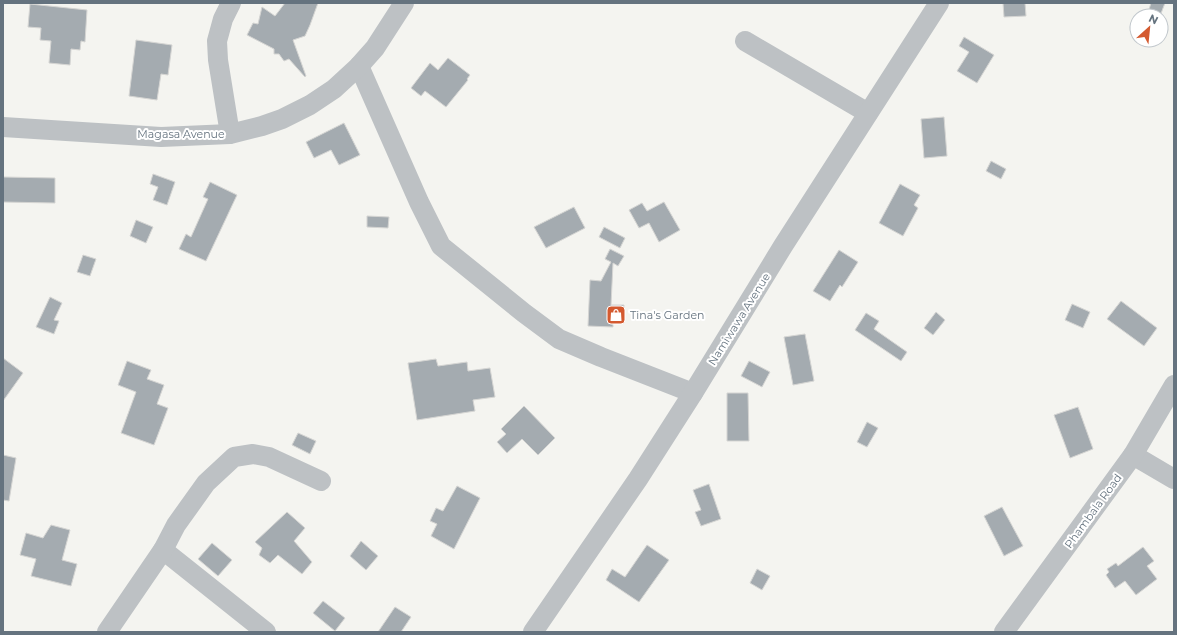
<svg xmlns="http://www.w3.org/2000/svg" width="1177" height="635" font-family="Montserrat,sans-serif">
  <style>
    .building { fill: #a4abb0; stroke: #d5d5d3 }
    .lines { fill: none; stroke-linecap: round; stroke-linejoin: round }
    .minor { stroke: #bdc1c4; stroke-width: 20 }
    .labels { text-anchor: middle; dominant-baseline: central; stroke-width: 4; stroke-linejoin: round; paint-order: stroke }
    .street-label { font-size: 11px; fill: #65737f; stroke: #fff }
    .poi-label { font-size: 11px; fill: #65737f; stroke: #fff; text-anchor: start }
  </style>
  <rect width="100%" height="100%" fill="#f4f4f0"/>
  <g class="building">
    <polygon points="285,3 318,3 310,25 305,36 293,40 306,76 305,77 289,59 284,61 279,54 274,54 274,49 247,35 253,23 258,24 262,7 275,16"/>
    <polygon points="1003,3 1025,3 1026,16 1004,17"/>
    <polygon points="1151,3 1165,3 1160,16 1147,16"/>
    <polygon points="30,4 87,10 85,42 81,41 80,50 71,49 70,65 49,63 51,41 40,40 41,28 28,27"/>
    <polygon points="964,37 994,55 977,83 957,71 969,52 959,46"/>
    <polygon points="136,40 172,45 168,75 161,74 157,100 129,96"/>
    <polygon points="448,58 470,75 467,79 468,80 446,107 425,91 421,96 411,88 430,63 438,70"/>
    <polygon points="944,117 947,156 924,158 921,119"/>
    <polygon points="344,123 360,155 339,165 331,150 314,158 306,142"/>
    <polygon points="991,161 1006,169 1001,179 986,171"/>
    <polygon points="153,174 175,182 167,205 153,200 158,187 150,184"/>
    <polygon points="3,177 55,178 55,203 3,202"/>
    <polygon points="210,182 237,195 206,261 179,249 186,234 191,237 208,199 203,197"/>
    <polygon points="900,184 920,195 914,205 918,208 903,236 879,223"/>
    <polygon points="664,202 680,230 659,242 649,223 639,228 629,210 642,203 647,211"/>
    <polygon points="574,207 585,228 546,248 534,227"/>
    <polygon points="367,216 389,217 388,228 367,227"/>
    <polygon points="136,220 153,227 146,243 130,236"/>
    <polygon points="604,227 625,238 620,248 599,237"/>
    <polygon points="610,249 624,256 618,266 613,263 611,305 624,305 623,320 613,319 613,327 588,326 590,280 601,281 611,262 605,259"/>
    <polygon points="839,250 858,262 842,287 840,285 830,301 813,291"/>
    <polygon points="83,255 96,259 90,276 77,272"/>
    <polygon points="50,297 62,303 54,320 59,321 54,334 36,327"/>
    <polygon points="1121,301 1157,328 1144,346 1107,319"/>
    <polygon points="1072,304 1090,312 1083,328 1065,320"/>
    <polygon points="936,312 945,320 933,335 924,328"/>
    <polygon points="866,313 879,321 874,329 907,352 901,361 855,330"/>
    <polygon points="805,334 814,381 793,385 784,337"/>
    <polygon points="3,358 23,373 3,401"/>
    <polygon points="436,359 438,366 467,362 468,371 490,368 495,397 473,400 475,411 417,420 408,363"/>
    <polygon points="127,361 151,370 147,379 164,385 157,404 168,408 154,445 121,433 136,392 118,385"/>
    <polygon points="749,361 770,372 762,387 741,376"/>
    <polygon points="727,393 748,393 749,441 727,441"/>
    <polygon points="524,406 555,438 538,455 522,439 507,453 497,442 506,434 501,429"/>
    <polygon points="1078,407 1093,449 1070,458 1054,415"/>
    <polygon points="867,422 878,428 867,447 857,442"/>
    <polygon points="298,433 316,441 310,454 292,445"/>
    <polygon points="3,455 16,458 9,501 3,500"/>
    <polygon points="709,484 721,519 701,526 695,512 701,510 693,490"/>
    <polygon points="457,486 480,498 454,549 431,536 437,524 430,521 436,508 443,511"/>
    <polygon points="1002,507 1023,546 1004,556 984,516"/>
    <polygon points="287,512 305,528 294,541 312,562 302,574 278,555 270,563 259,555 262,548 255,542"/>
    <polygon points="51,525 70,530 62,560 77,564 71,586 31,576 36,559 20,555 26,533 43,538"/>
    <polygon points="361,541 378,556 366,570 350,556"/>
    <polygon points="212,543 232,560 218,576 198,559"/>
    <polygon points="647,545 669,560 639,602 606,580 612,569 625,577"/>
    <polygon points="1143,547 1154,561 1147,566 1157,579 1136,595 1125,581 1115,588 1106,575 1109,572 1107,569 1116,563 1118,566"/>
    <polygon points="757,569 770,576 762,590 750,583"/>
    <polygon points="323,601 345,618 335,631 313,613"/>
    <polygon points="395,607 411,617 401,632 378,632"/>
  </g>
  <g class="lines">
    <g class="minor">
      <polyline points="745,41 868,113"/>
      <polyline points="359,66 419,202 441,246 524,313 559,339 601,357 693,393"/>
      <polyline points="3,127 161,137 230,134 262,126 282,119 310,105 334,89 359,66 375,48 404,3"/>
      <polyline points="230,134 218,60 217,41 223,19 231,3"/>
      <polyline points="1133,455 1174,479"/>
      <polyline points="163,550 266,632"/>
      <polyline points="107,632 163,550 176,525 206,483 234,457 253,454 269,457 321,481"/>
      <polyline points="533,632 638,479 693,393 783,246 939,3"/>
      <polyline points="1004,632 1133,455 1174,385"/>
    </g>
  </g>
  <defs>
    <symbol id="shop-square" viewBox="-11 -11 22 22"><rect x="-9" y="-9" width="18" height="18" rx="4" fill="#d45a30" stroke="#fff"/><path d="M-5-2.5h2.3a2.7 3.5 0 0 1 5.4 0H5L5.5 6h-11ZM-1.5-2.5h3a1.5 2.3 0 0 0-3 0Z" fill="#fff"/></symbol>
  </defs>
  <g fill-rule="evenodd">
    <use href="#shop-square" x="605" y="304" width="22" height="22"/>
  </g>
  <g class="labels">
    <g class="street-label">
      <text x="181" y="134">Magasa Avenue</text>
      <text transform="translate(739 319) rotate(-58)">Namiwawa Avenue</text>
      <text transform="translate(1093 511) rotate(-54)">Phambala Road</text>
    </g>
    <g class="poi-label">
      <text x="630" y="315">Tina's Garden</text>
    </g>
  </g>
  <rect width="1177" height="635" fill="none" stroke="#65737f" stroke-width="8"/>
  <g transform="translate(1149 28) rotate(27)"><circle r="19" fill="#ffffff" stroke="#c1c7cc"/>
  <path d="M0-3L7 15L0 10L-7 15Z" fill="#d45a30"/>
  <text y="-6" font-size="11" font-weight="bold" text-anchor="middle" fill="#65737f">N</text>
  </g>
</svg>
